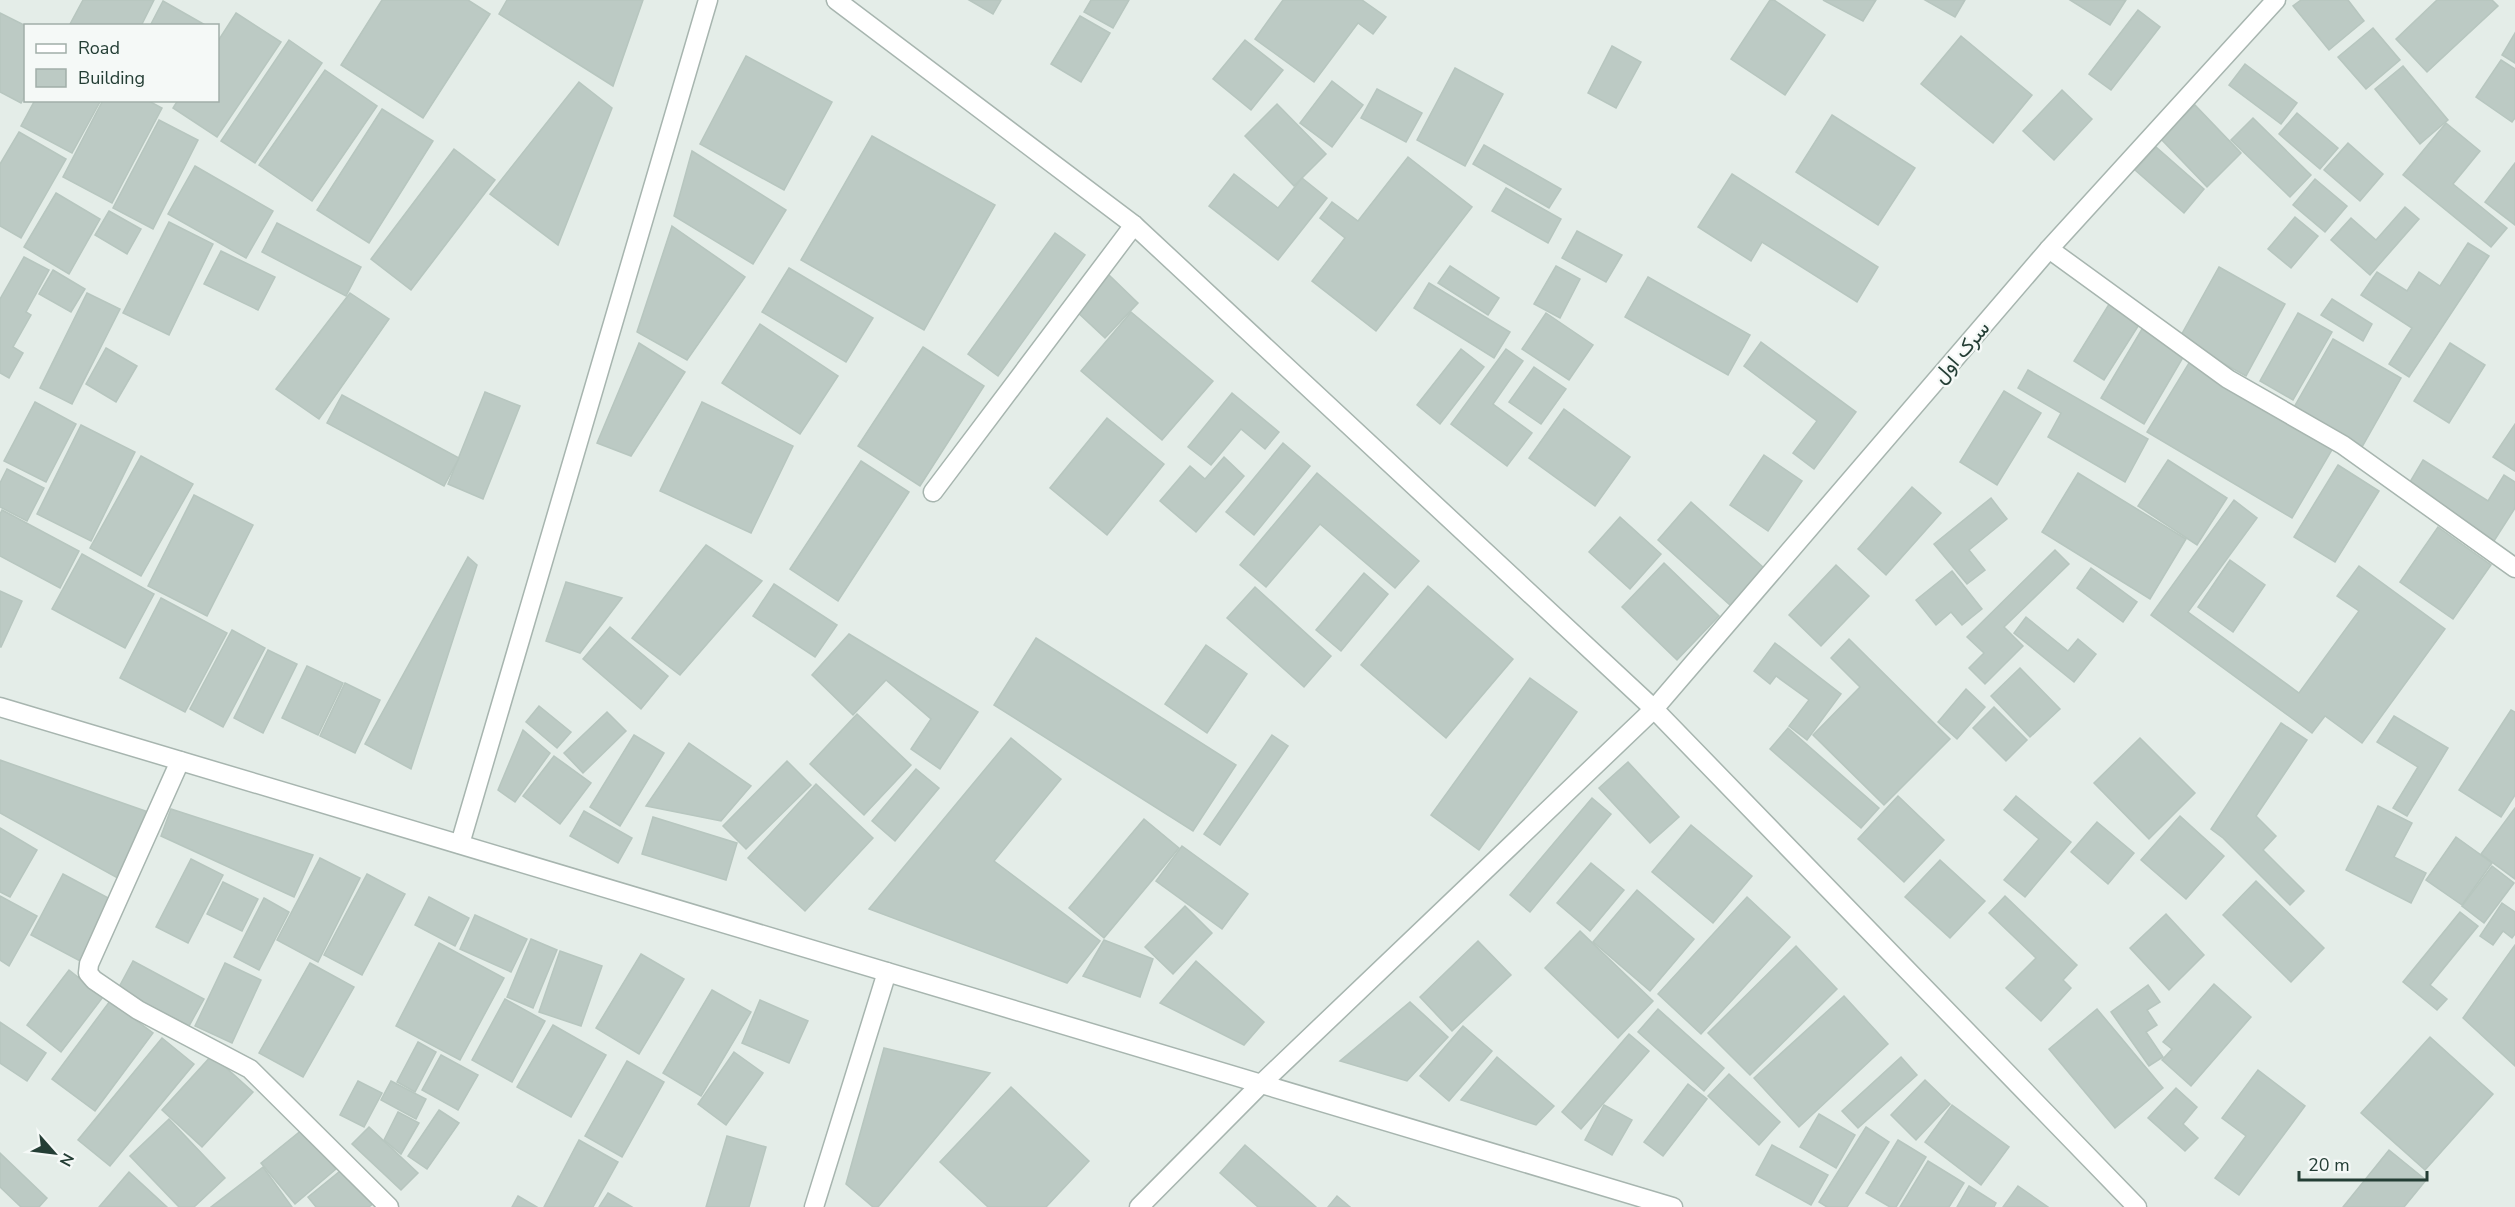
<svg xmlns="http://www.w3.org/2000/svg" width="2515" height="1207" font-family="'Nunito Sans',Vazirmatn,sans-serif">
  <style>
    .building { fill: #bccac4; stroke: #b7c6bf; stroke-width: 1.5 }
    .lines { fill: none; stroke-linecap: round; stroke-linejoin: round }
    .minor-casing { stroke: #a7b5af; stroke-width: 21 }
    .minor { stroke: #fff; stroke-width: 18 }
    .labels { text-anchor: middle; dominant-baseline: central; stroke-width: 4.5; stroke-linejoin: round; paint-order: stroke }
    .street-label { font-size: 21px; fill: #243e35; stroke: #f5f9f7 }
  </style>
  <rect width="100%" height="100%" fill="#e4ede8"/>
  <g class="building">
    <polygon points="83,0 154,0 141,26 69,26"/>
    <polygon points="382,0 468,0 490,14 423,118 341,65"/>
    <polygon points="507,0 643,0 613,86 499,14"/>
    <polygon points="969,0 1001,0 993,14"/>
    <polygon points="1091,0 1129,0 1113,28 1084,12"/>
    <polygon points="1283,0 1362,0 1386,17 1373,34 1358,23 1314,82 1255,39"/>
    <polygon points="1770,0 1774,0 1825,35 1785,95 1731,59"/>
    <polygon points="1823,0 1876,0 1863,21"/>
    <polygon points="1925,0 1965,0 1955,17"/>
    <polygon points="2070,0 2126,0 2110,25"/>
    <polygon points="2301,0 2348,0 2364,21 2329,50 2293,6"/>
    <polygon points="2437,0 2492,0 2498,6 2427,72 2396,39"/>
    <polygon points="163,1 207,26 150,26"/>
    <polygon points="2138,10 2160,27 2111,90 2089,74"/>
    <polygon points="0,13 26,26 26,94 21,103 0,92"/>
    <polygon points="236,13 281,42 217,137 173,108 178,100 218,100 218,41"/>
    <polygon points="1080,16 1110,33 1081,82 1051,64"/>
    <polygon points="2373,28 2400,60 2366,89 2338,57"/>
    <polygon points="2515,33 2515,63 2502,55"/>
    <polygon points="1961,36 2032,95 1993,143 1921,84"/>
    <polygon points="289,40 322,63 255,163 221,141"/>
    <polygon points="1245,40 1283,70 1251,110 1213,79"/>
    <polygon points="1612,46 1641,62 1616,108 1588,93"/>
    <polygon points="746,56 832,102 784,190 700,144"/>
    <polygon points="2501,60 2515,69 2515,118 2512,122 2476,97"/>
    <polygon points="2245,64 2297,103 2281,124 2229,85"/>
    <polygon points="2403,66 2448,120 2420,144 2375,89"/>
    <polygon points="1455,68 1503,94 1465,166 1417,140"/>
    <polygon points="325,70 377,106 312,201 259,165"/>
    <polygon points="1332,81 1363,105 1332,147 1300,123"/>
    <polygon points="579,82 612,108 558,245 490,194"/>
    <polygon points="1377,89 1422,113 1406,142 1361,118"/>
    <polygon points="2062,90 2092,119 2054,160 2023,131"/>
    <polygon points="35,100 101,100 72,153 21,126"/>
    <polygon points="103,100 147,100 162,108 112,203 63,177"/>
    <polygon points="1277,104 1326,154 1294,186 1245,136"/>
    <polygon points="2195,105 2241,153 2207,187 2160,138"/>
    <polygon points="382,109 433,141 369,243 317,210"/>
    <polygon points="2297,113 2338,148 2320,169 2279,134"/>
    <polygon points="1832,115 1915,168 1878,225 1796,172"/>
    <polygon points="2253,118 2311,175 2290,197 2231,140"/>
    <polygon points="159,120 198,140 153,229 113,208"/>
    <polygon points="2446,123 2480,151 2453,184 2507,228 2491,247 2403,175"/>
    <polygon points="19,132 66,159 21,238 0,226 0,164"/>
    <polygon points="872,136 995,205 924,330 801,260"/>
    <polygon points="2348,143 2383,174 2360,201 2324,170"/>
    <polygon points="1484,145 1561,189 1549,208 1473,164"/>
    <polygon points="2156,147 2204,189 2184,213 2135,170"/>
    <polygon points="454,149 495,180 411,290 371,259"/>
    <polygon points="692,151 786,210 753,264 674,216"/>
    <polygon points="1408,157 1472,207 1376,331 1312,281 1345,238 1320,218 1332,202 1358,221"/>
    <polygon points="2515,163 2515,225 2485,202"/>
    <polygon points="195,166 273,211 246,258 168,214"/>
    <polygon points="1234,174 1278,208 1302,178 1327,198 1278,260 1209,206"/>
    <polygon points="1732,174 1878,267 1857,302 1762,242 1751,261 1698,227"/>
    <polygon points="2315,179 2347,206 2325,232 2293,205"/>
    <polygon points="1506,188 1561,219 1548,243 1492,211"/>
    <polygon points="56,193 100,219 69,274 24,247"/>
    <polygon points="2405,207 2419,219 2370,275 2331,240 2351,218 2376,240"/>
    <polygon points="109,211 141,229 127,254 95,235"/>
    <polygon points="2295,217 2318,236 2291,268 2268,249"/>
    <polygon points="169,222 213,244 169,335 123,313"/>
    <polygon points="277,223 361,267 346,296 262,252"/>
    <polygon points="672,226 745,277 687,360 637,332"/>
    <polygon points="1577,231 1622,255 1606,282 1562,258"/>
    <polygon points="1055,233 1085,255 998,376 968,354"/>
    <polygon points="2468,243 2489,256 2409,377 2389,364 2412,328 2361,295 2377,272 2407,291 2419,272 2440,286"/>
    <polygon points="221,251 275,277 258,310 204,284"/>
    <polygon points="24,257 49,270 26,312 31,315 13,347 23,353 9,378 0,373 0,299"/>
    <polygon points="1450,266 1499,298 1488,315 1438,283"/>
    <polygon points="1556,266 1580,279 1560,318 1534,304"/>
    <polygon points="2219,267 2285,304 2246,376 2179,339"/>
    <polygon points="789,268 873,318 846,362 762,312"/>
    <polygon points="53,270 85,289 71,312 39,294"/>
    <polygon points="1109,275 1138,303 1105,338 1075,310"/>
    <polygon points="1648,277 1750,335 1728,375 1625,317"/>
    <polygon points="1429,283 1510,332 1494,358 1414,308"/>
    <polygon points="87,293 120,309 72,404 40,388"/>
    <polygon points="350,293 389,319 319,419 276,389"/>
    <polygon points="2332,299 2372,324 2363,341 2321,315"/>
    <polygon points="2111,301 2142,320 2104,380 2074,361"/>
    <polygon points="1131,312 1213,381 1162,440 1081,371"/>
    <polygon points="1546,313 1593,345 1569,380 1522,349"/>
    <polygon points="2298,313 2332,332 2293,400 2260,381"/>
    <polygon points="760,324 838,376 800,434 722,383"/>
    <polygon points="2142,329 2185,354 2144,424 2101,398"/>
    <polygon points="2333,339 2401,378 2362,447 2293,409"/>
    <polygon points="1761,342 1856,412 1814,469 1793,453 1817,421 1744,366"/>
    <polygon points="639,343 685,372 631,456 597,443"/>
    <polygon points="2450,343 2485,365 2449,423 2414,401"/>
    <polygon points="923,347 984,386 920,486 858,446"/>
    <polygon points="106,348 137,366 116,402 86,384"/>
    <polygon points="1461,349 1484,367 1440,424 1417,405"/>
    <polygon points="1506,349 1523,361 1493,404 1532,433 1507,466 1451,424"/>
    <polygon points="2189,363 2333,448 2292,518 2147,432"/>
    <polygon points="1534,367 1566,389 1541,424 1509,402"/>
    <polygon points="2028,370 2148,439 2125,482 2048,437 2061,413 2018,388"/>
    <polygon points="2004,391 2041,413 1997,485 1960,462"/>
    <polygon points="485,392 520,406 483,499 448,484"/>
    <polygon points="1232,393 1279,432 1265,449 1241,429 1211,465 1188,447"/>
    <polygon points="342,395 459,458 444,486 327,423"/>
    <polygon points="35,402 76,424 46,482 4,461"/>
    <polygon points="702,402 793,446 751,533 660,491"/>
    <polygon points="1564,409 1630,457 1595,506 1529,458"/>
    <polygon points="1107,418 1164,464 1107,535 1050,488"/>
    <polygon points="2515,424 2515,471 2493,457"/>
    <polygon points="81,425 135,452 91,541 37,514"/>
    <polygon points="1283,443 1310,466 1254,535 1226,512"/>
    <polygon points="1764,455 1802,481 1768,531 1730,505"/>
    <polygon points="141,456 193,484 141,576 90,548"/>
    <polygon points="1224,457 1244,476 1196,532 1160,501 1190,466 1205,479"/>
    <polygon points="2168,460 2227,498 2197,545 2138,506"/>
    <polygon points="2423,460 2488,501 2504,475 2515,482 2515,508 2494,541 2407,487"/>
    <polygon points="861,461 909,492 838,601 790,569"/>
    <polygon points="2338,465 2379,491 2335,562 2294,537"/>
    <polygon points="7,469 44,488 27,521 0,507 0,483"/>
    <polygon points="1317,473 1419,561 1395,588 1320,524 1266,587 1240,565"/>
    <polygon points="2078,473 2186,539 2150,599 2042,532"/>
    <polygon points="1912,487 1941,513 1886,575 1858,549"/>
    <polygon points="194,495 253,525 207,616 148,586"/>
    <polygon points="1991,498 2007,519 1969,550 1985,570 1967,584 1934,544"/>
    <polygon points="2234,500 2257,518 2188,612 2299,693 2359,611 2337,596 2359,566 2445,629 2362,743 2325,716 2312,733 2151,615"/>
    <polygon points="1691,502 1764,568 1731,606 1658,540"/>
    <polygon points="2,510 79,551 60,588 0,556 0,514"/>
    <polygon points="1620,517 1661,554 1630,589 1589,552"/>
    <polygon points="2438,527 2491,565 2453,619 2400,582"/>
    <polygon points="706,545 762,581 680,675 632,638"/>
    <polygon points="2055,550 2069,564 2004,627 2023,646 1985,684 1969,668 1984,653 1967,637"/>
    <polygon points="82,554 154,594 125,648 52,609"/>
    <polygon points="468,557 477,565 411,769 365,744"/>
    <polygon points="2230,560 2265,585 2233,632 2198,607"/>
    <polygon points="1664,563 1719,616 1677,660 1622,607"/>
    <polygon points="1836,565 1869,596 1821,646 1789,615"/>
    <polygon points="2091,568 2137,602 2123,622 2077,588"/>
    <polygon points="1952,571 1982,609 1962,625 1951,612 1936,625 1916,600"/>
    <polygon points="1364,573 1388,594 1341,651 1316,630"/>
    <polygon points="566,582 622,598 580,653 546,641"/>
    <polygon points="774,584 837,625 815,657 753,616"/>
    <polygon points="1428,586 1513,659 1446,738 1361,665"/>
    <polygon points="1255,587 1331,656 1304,687 1227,618"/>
    <polygon points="0,591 22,601 1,647 0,647"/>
    <polygon points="161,598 227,633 185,712 120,678"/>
    <polygon points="2026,617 2068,651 2078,639 2096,654 2074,682 2014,633"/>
    <polygon points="610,627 668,676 641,709 583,659"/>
    <polygon points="232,630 265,648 223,727 190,709"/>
    <polygon points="849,634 978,712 940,769 911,749 931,719 886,680 853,715 812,675"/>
    <polygon points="1036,638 1236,765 1193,831 994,705"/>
    <polygon points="1849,639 1950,739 1884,805 1813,735 1860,687 1831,658"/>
    <polygon points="1775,643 1841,694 1807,740 1789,726 1809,700 1776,676 1770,684 1754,671"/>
    <polygon points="1206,645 1247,674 1207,733 1165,704"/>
    <polygon points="268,650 297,664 263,733 234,718"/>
    <polygon points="307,666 343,683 318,735 282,718"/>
    <polygon points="2020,668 2060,709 2030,737 1991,696"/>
    <polygon points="1530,678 1577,712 1479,850 1431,815"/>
    <polygon points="345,683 380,700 355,753 320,736"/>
    <polygon points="1966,689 1985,707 1957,739 1938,722"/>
    <polygon points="539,706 571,732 557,748 526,722"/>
    <polygon points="1994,707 2027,740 2006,761 1973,728"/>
    <polygon points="2511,710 2515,712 2515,795 2501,817 2459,790"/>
    <polygon points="607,712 626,731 583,773 564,753"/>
    <polygon points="857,714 911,765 864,815 810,764"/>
    <polygon points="2394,716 2448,748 2407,816 2393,808 2418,767 2377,742"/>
    <polygon points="2281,723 2307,740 2256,816 2276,836 2263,850 2304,891 2290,905 2223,838 2211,829"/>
    <polygon points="1788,728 1879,808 1861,828 1770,749"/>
    <polygon points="523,730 550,753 515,802 498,790"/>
    <polygon points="634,735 664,753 620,826 590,807"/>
    <polygon points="1272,735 1288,746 1220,845 1204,834"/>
    <polygon points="1011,738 1061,779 994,861 1100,941 1067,983 869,909"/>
    <polygon points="2140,738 2195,793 2149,839 2094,783"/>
    <polygon points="689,743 751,786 721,821 646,806"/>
    <polygon points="554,756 591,783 560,824 523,796"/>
    <polygon points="0,760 151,813 123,881 0,813"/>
    <polygon points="787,761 811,785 746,849 723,826"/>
    <polygon points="1628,762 1679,817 1650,843 1599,788"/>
    <polygon points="916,769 939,788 895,841 872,821"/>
    <polygon points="816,784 873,838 805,911 748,858"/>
    <polygon points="1898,796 1944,840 1904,882 1858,839"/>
    <polygon points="2016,796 2071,842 2025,897 2004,880 2039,839 2004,810"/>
    <polygon points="1592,798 1611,814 1530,912 1510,895"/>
    <polygon points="2378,806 2412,823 2394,857 2426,873 2411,903 2346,870"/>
    <polygon points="2515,808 2515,879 2481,854"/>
    <polygon points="171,809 313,855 294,897 161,836"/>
    <polygon points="584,811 632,838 618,863 570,836"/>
    <polygon points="2180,816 2224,856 2186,899 2141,860"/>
    <polygon points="653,817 737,843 726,880 642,854"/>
    <polygon points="1144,819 1179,848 1104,938 1069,908"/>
    <polygon points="2097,822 2134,853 2108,884 2071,852"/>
    <polygon points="1691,825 1752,876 1713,923 1652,872"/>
    <polygon points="0,828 37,850 10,897 0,892"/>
    <polygon points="2456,837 2492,863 2462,905 2426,880"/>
    <polygon points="1182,846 1248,894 1222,929 1156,881"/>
    <polygon points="320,858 360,878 318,962 277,940"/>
    <polygon points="191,859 223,875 188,943 156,927"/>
    <polygon points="1940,860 1985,901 1950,938 1905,897"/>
    <polygon points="1591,863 1624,890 1590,931 1557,903"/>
    <polygon points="2492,866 2514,883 2484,923 2462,906"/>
    <polygon points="63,874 114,901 82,962 31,935"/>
    <polygon points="367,874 405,894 362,975 324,955"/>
    <polygon points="2256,881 2324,948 2291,982 2223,915"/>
    <polygon points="223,882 258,899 242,931 207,914"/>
    <polygon points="1637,890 1694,939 1650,991 1593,942"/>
    <polygon points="0,896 37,916 9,966 0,960"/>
    <polygon points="2005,896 2077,965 2063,980 2071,988 2041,1021 2006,988 2036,958 1989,913"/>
    <polygon points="429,897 469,918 455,946 415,925"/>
    <polygon points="1747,897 1790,937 1701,1034 1658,994"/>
    <polygon points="264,898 289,912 259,970 234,957"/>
    <polygon points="2502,903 2515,912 2515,934 2512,938 2503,931 2493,945 2480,936"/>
    <polygon points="1185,906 1212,933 1173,974 1145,947"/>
    <polygon points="2460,912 2478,926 2430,985 2447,999 2437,1010 2403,982"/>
    <polygon points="2166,914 2204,955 2169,990 2130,948"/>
    <polygon points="475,915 527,939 511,972 460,949"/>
    <polygon points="1580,931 1653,1001 1618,1038 1545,968"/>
    <polygon points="531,939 557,950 533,1008 507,997"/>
    <polygon points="1104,940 1153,959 1140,997 1083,976"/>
    <polygon points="1478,941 1511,975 1452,1031 1420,997"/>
    <polygon points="439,943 504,978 460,1060 396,1026"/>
    <polygon points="2515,945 2515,1066 2463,1018"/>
    <polygon points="1796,946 1837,989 1750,1075 1708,1033"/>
    <polygon points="560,951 602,966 581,1026 539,1012"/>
    <polygon points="641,954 684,979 639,1054 596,1028"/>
    <polygon points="133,961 204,999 189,1026 118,989"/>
    <polygon points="1196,961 1264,1022 1244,1045 1160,1003"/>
    <polygon points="225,963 261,980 232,1043 195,1026"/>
    <polygon points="310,963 354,987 303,1077 259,1053"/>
    <polygon points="69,970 103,997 61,1052 27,1025"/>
    <polygon points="2214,984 2251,1017 2191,1086 2162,1060 2172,1049 2163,1042"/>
    <polygon points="2148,985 2160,1002 2147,1010 2157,1025 2146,1032 2163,1057 2149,1066 2111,1012"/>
    <polygon points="712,990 751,1012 701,1096 663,1073"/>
    <polygon points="1844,996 1888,1044 1799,1127 1754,1078"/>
    <polygon points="505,999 545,1021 512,1082 472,1060"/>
    <polygon points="760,1000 808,1021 789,1063 742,1043"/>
    <polygon points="110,1001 153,1033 95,1111 52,1079"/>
    <polygon points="1410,1002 1448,1037 1407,1081 1340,1061"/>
    <polygon points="1658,1009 1724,1068 1704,1091 1638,1032"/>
    <polygon points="2097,1009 2163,1088 2115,1128 2049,1049"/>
    <polygon points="0,1022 46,1053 27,1081 0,1063"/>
    <polygon points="553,1025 606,1055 571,1117 517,1087"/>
    <polygon points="1463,1026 1492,1051 1449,1101 1420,1076"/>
    <polygon points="1629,1034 1649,1051 1581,1129 1562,1112"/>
    <polygon points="2430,1037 2493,1094 2425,1170 2361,1113"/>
    <polygon points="162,1038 194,1064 110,1166 78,1140"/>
    <polygon points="418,1042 436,1052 415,1092 397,1082"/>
    <polygon points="884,1048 990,1073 878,1207 873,1207 846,1184"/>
    <polygon points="734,1052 763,1073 726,1125 698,1104"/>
    <polygon points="212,1055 253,1092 202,1147 162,1110"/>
    <polygon points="441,1055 478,1075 458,1110 422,1090"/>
    <polygon points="1497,1057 1554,1106 1536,1125 1461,1100"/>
    <polygon points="1901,1057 1917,1075 1858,1128 1842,1111"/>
    <polygon points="627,1061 664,1082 622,1157 585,1136"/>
    <polygon points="2258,1070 2305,1106 2239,1195 2215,1178 2246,1136 2222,1118"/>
    <polygon points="1729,1074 1780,1122 1759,1145 1708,1096"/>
    <polygon points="1925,1080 1950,1104 1916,1140 1891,1115"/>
    <polygon points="358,1081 382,1093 364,1127 340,1115"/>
    <polygon points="391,1081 426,1099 416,1119 381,1100"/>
    <polygon points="1688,1084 1707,1099 1663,1156 1644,1142"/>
    <polygon points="1011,1087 1089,1161 1046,1207 988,1207 940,1162"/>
    <polygon points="2176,1088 2197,1107 2183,1124 2198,1138 2185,1151 2148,1118"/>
    <polygon points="1604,1105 1632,1120 1612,1155 1585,1140"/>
    <polygon points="1952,1105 2009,1147 1981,1185 1925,1142"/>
    <polygon points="439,1110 459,1123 427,1169 408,1156"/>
    <polygon points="398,1112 419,1123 401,1154 384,1140"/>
    <polygon points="1819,1114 1855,1135 1836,1168 1800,1147"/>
    <polygon points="169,1119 225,1178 194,1207 179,1207 130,1156"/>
    <polygon points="369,1127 418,1173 401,1190 352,1144"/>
    <polygon points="1866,1127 1889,1142 1847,1207 1827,1207 1819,1202"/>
    <polygon points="303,1129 336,1169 295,1204 261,1163"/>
    <polygon points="727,1136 766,1147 749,1207 706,1207"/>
    <polygon points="579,1140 618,1162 593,1207 544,1207"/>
    <polygon points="1898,1140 1926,1157 1896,1207 1890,1207 1866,1193"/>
    <polygon points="1245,1145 1316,1207 1258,1207 1220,1173"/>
    <polygon points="1772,1145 1828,1175 1811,1205 1756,1175"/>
    <polygon points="2389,1150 2426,1180 2404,1207 2343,1207"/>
    <polygon points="0,1153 47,1198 39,1207 21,1207 0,1187"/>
    <polygon points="1928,1161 1964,1183 1949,1207 1900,1207"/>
    <polygon points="263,1167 292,1207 211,1207"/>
    <polygon points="345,1167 375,1202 369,1207 316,1207 308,1197"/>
    <polygon points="129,1172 167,1207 99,1207"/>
    <polygon points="1969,1186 1996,1203 1994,1207 1957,1207"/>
    <polygon points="2018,1186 2048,1207 2003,1207"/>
    <polygon points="608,1193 632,1207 599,1207"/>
    <polygon points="518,1196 537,1207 512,1207"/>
    <polygon points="1337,1196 1350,1207 1328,1207"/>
  </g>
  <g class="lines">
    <defs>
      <g id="minor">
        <polyline points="836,0 1134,225 1654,709 2137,1207"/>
        <polyline points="2049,249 2228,379 2343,445 2515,568"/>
        <polyline points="933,492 1134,225"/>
        <polyline points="0,707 1673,1207"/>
        <polyline points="180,761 89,964 88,973 94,980 138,1010 250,1069 389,1207"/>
        <polyline points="460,844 708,0"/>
        <polyline points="814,1207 887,972"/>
        <polyline points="1139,1207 1261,1084 1654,709 2049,249 2276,0"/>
      </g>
    </defs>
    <use href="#minor" class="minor-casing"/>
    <use href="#minor" class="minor"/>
  </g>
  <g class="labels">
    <g class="street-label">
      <text transform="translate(1961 352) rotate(-49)">سرک اول</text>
    </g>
  </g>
  <rect x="24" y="24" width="195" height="78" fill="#f5f9f7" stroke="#a1aea9" stroke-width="1.5"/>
  <rect x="36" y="44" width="30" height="9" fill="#ffffff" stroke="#a1aea9" stroke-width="1.5"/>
  <text x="78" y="54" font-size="18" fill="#243e35">Road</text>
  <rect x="36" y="69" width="30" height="18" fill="#bccac4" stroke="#a1aea9" stroke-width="1.5"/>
  <text x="78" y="84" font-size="18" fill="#243e35">Building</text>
  <g transform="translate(54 1153) rotate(118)" stroke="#f5f9f7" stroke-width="4.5" paint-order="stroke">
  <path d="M0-4.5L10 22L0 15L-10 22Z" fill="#243e35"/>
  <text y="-9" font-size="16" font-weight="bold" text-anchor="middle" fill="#243e35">N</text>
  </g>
  <path d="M2299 1171v9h128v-9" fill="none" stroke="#243e35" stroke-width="3"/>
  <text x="2308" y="1171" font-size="18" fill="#243e35" stroke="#f5f9f7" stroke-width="4.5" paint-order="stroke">20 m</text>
</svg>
